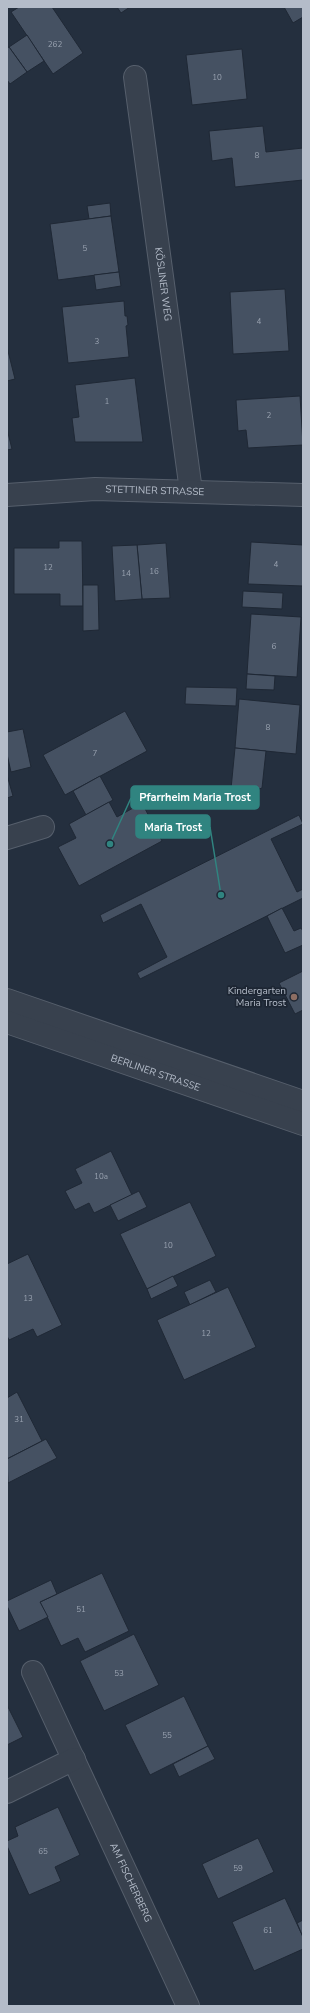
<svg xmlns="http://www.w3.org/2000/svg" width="310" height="2013" font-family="'Nunito Sans',sans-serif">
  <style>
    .building { fill: #455162; stroke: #1f2835 }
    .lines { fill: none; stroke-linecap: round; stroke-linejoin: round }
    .minor-casing { stroke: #565f6c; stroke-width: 24 }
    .minor { stroke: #38414e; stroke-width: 22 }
    .education-dot { fill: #8d6e63; stroke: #1d2633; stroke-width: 1.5 }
    .labels { text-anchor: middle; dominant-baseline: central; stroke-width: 3.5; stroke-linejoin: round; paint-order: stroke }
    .number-label { font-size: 8px; fill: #98a1af }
    .street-label { font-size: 10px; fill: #b4bcc9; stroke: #1d2633 }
    .poi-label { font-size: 10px; fill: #b4bcc9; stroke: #1d2633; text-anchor: end }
    .leader { fill: none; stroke: #308480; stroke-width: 1.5 }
    .callout-dot { fill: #308480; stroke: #1d2633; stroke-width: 1.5 }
    .callout { fill: #308480; stroke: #308480; stroke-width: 1.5 }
    .callout-label { font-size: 11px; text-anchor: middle; font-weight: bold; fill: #fff }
  </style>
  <rect width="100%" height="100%" fill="#242f3e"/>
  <g class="building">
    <polygon points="19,7 52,7 83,53 53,74 11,12"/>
    <polygon points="117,7 130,7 121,13"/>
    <polygon points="284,7 303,7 303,17 293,23"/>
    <polygon points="27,35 44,61 27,72 9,47"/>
    <polygon points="9,47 27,72 10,84 7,80 7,48"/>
    <polygon points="242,49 247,99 192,105 186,55"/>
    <polygon points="263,126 266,152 303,148 303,180 235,187 232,158 212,161 209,131"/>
    <polygon points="110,203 111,216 89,219 87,206"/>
    <polygon points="111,216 119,272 58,280 50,224"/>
    <polygon points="119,272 121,286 96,290 94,275"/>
    <polygon points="285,289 289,351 233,354 230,292"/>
    <polygon points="124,301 125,316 127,316 128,325 126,326 129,357 68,363 62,307"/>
    <polygon points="7,347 15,379 7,381"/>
    <polygon points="135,378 143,442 75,442 72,418 79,417 75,385"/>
    <polygon points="300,396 303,445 248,448 246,430 238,431 236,400"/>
    <polygon points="7,429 12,449 7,450"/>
    <polygon points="59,541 82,541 83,606 60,606 60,594 14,594 14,548 59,548"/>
    <polygon points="251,542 303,545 303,586 248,584"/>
    <polygon points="166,543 170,598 142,599 137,545"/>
    <polygon points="137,545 142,599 115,601 112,546"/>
    <polygon points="83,585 98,585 99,630 83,631"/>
    <polygon points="243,591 283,593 282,609 242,607"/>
    <polygon points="251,614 301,617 297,677 247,674"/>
    <polygon points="247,674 275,676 274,690 246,689"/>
    <polygon points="186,687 237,688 236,706 185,704"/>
    <polygon points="239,699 300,705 296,754 235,748"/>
    <polygon points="125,711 147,751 65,795 43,755"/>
    <polygon points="23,729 31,767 11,772 7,754 7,732"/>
    <polygon points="235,748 266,751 262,788 230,799"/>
    <polygon points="7,775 13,796 7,798"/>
    <polygon points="100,776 113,800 86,815 73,791"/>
    <polygon points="109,802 117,817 142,803 162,841 79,886 58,847 76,838 69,824"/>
    <polygon points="299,815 303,824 271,839 297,892 303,889 303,898 140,979 137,973 167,957 141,904 103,923 100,915"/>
    <polygon points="282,908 294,931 301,928 303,931 303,945 285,953 267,916"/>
    <polygon points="303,971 303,1010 295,1014 279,983"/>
    <polygon points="111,1151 132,1195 94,1213 89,1203 75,1210 65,1191 82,1183 75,1169"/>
    <polygon points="139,1191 147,1207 118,1221 110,1205"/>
    <polygon points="190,1202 216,1256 147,1289 120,1234"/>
    <polygon points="28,1254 62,1325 37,1337 33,1329 9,1340 7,1336 7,1264"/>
    <polygon points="173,1276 178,1286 151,1299 147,1289"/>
    <polygon points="210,1280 216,1292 190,1305 184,1292"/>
    <polygon points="228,1287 256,1347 184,1380 157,1320"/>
    <polygon points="17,1392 42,1441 7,1459 7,1398"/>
    <polygon points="46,1439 57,1458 8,1483 7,1459"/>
    <polygon points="102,1573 129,1631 85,1652 78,1638 61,1646 40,1602"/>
    <polygon points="51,1580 57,1594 40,1602 48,1617 19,1631 7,1606 7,1601"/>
    <polygon points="134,1634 159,1685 104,1711 80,1661"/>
    <polygon points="184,1696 208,1746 150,1775 125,1725"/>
    <polygon points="7,1705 23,1737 7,1745"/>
    <polygon points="208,1746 215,1759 179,1777 173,1764"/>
    <polygon points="58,1807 80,1855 55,1867 61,1881 29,1895 7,1846 7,1841 18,1836 15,1827"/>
    <polygon points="258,1838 274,1872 218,1899 202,1864"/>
    <polygon points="285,1898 303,1937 303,1949 254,1971 232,1922"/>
    <polygon points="303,1920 303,1937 297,1923"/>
  </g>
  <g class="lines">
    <defs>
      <g id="minor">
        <path id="s1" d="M135,77L191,491"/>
        <path id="s2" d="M7,495L95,489L303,495"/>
        <polyline points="7,838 43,827"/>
        <polyline points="7,1000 303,1102"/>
        <path id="s3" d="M7,1022L303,1124"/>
        <path id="s4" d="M33,1672L188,2006"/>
        <polyline points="7,1792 74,1759"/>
      </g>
    </defs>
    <use href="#minor" class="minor-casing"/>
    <use href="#minor" class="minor"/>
  </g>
  <circle class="education-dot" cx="294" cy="997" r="4"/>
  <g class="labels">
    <g class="number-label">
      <text x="55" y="44">262</text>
      <text x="217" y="77">10</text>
      <text x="257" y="155">8</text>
      <text x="85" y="248">5</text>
      <text x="259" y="321">4</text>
      <text x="97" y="341">3</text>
      <text x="107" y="401">1</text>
      <text x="269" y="415">2</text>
      <text x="276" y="564">4</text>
      <text x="48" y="567">12</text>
      <text x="154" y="571">16</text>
      <text x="126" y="573">14</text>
      <text x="274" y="646">6</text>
      <text x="268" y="727">8</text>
      <text x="95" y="753">7</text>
      <text x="101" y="1176">10a</text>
      <text x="168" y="1245">10</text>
      <text x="28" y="1298">13</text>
      <text x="206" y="1333">12</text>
      <text x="19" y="1419">31</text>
      <text x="81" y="1609">51</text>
      <text x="119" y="1673">53</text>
      <text x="167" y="1735">55</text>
      <text x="43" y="1851">65</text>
      <text x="238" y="1868">59</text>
      <text x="268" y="1930">61</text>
    </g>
    <g class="street-label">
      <text stroke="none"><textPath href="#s1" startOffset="209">KÖSLINER WEG</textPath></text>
      <text stroke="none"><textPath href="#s2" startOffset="148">STETTINER STRASSE</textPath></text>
      <text stroke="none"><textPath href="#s3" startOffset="157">BERLINER STRASSE</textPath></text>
      <text stroke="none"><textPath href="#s4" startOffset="232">AM FISCHERBERG</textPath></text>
    </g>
    <g class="poi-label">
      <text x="286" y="991">Kindergarten<tspan x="286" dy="12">Maria Trost</tspan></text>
    </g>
  </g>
  <path class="leader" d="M110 844L131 798M221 895L210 827"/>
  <g class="callout-dot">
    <circle cx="110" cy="844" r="4"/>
    <circle cx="221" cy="895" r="4"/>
  </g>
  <g class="callout">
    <rect x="131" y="786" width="128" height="23" rx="4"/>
    <rect x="136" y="815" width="74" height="23" rx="4"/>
  </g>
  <g class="callout-label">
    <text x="195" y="801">Pfarrheim Maria Trost</text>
    <text x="173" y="831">Maria Trost</text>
  </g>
  <rect width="310" height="2013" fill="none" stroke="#b4bcc9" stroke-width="16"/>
</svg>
